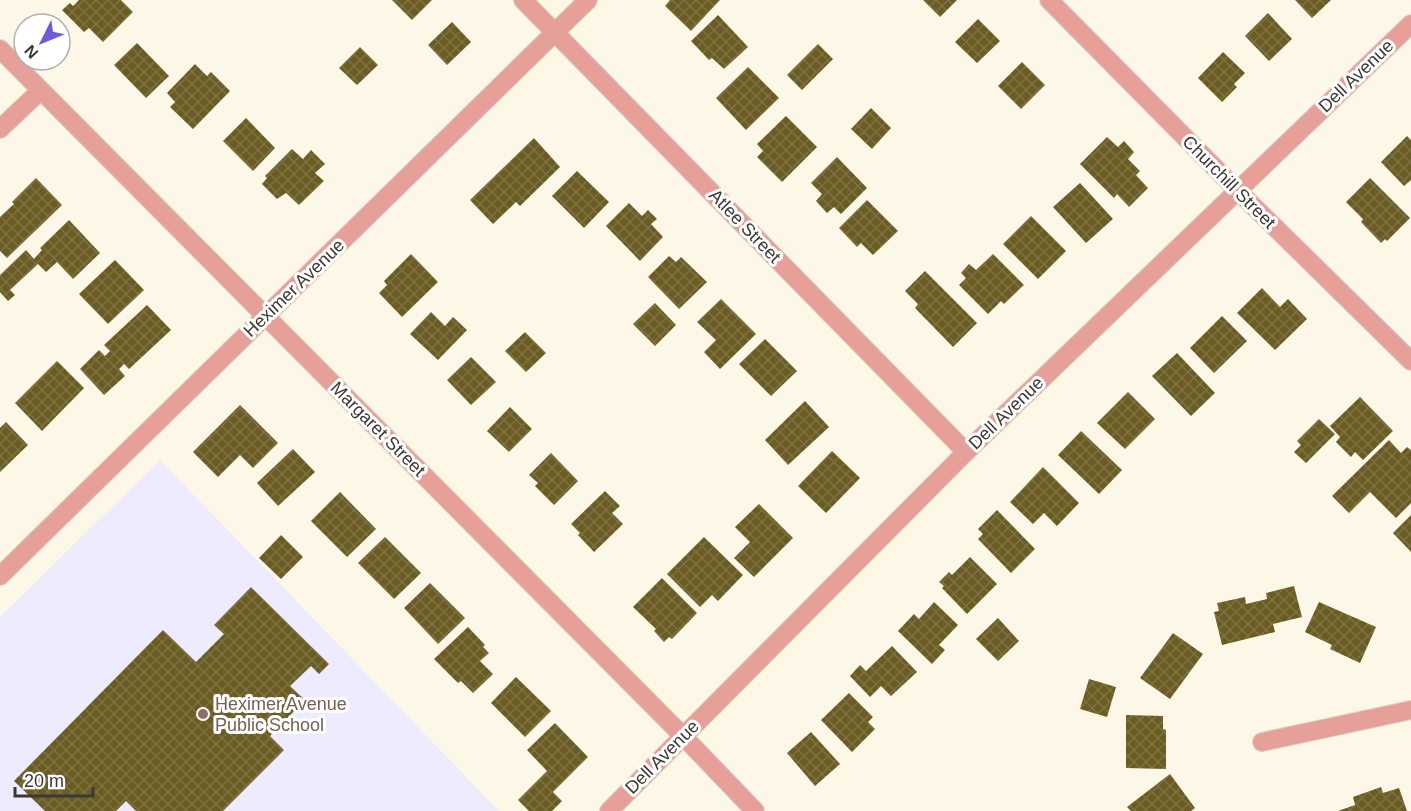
<svg xmlns="http://www.w3.org/2000/svg" width="1411" height="811" font-family="Arial,sans-serif">
  <style>
    .education { fill: #edebfd }
    .building { fill: url(#building-cross-hatch) }
    .lines { fill: none; stroke-linecap: round; stroke-linejoin: round }
    .street-casing { stroke: #d9d5c6; stroke-width: 20 }
    .street { stroke: #e6a099; stroke-width: 18 }
    .education-dot { fill: #8d6e63; stroke: #fff; stroke-width: 2 }
    .labels { text-anchor: middle; dominant-baseline: central; stroke-width: 6; stroke-linejoin: round; paint-order: stroke }
    .street-label { font-size: 18px; fill: #3a3932; stroke: #fff }
    .education-label { font-size: 18px; fill: #785e54; stroke: #fff; text-anchor: start }
  </style>
  <defs>
    <pattern id="building-cross-hatch" width="8" height="8" patternUnits="userSpaceOnUse" patternTransform="scale(1.5)"><rect width="8" height="8" fill="#6a5c23"/><path d="M0 0l8 8M0 8l8-8" fill="none" stroke="#7c7143"/></pattern>
  </defs>
  <rect width="100%" height="100%" fill="#fcf7e7"/>
  <polygon class="education" points="160,460 499,811 0,811 0,617"/>
  <g class="building">
    <polygon points="79,0 121,0 133,12 103,42 89,28 84,32 62,10 70,3 73,6"/>
    <polygon points="392,0 432,0 412,20"/>
    <polygon points="670,0 720,0 691,31 665,6"/>
    <polygon points="923,0 957,0 940,17"/>
    <polygon points="1295,0 1331,0 1312,18"/>
    <polygon points="1268,13 1292,39 1269,61 1245,36"/>
    <polygon points="718,15 748,47 724,69 712,58 709,60 691,41"/>
    <polygon points="978,19 1000,41 977,63 955,42"/>
    <polygon points="452,22 471,42 447,65 428,45"/>
    <polygon points="137,43 169,76 146,98 114,65"/>
    <polygon points="818,44 833,59 802,90 787,75"/>
    <polygon points="360,47 378,65 357,85 339,68"/>
    <polygon points="1223,52 1245,73 1234,84 1237,87 1222,102 1198,78"/>
    <polygon points="1022,62 1045,85 1021,109 998,86"/>
    <polygon points="195,64 207,76 211,72 230,91 193,129 170,107 175,102 167,93"/>
    <polygon points="748,67 779,98 746,130 716,98"/>
    <polygon points="871,108 891,128 872,149 851,129"/>
    <polygon points="786,116 817,147 782,182 757,157 763,151 757,144"/>
    <polygon points="246,118 275,148 253,171 223,141"/>
    <polygon points="1407,136 1411,140 1411,180 1404,186 1381,162"/>
    <polygon points="1107,137 1118,147 1124,141 1134,152 1128,159 1140,171 1136,175 1148,188 1129,207 1117,194 1114,198 1080,164"/>
    <polygon points="534,138 560,167 520,206 516,202 493,224 470,200"/>
    <polygon points="292,149 303,159 311,150 325,164 315,173 324,181 299,205 286,193 277,199 262,184 267,178 265,176"/>
    <polygon points="837,157 867,188 841,214 834,207 827,213 816,201 822,194 811,183"/>
    <polygon points="577,171 609,202 584,228 552,196"/>
    <polygon points="36,178 62,205 7,258 0,251 0,217 14,204 12,202"/>
    <polygon points="1370,178 1410,218 1387,241 1385,239 1381,243 1361,222 1363,219 1346,202"/>
    <polygon points="1080,183 1113,219 1086,243 1053,207"/>
    <polygon points="867,200 898,231 873,255 861,243 857,247 839,228"/>
    <polygon points="629,203 642,216 648,210 657,219 651,224 663,237 640,261 606,226"/>
    <polygon points="1031,216 1066,251 1038,279 1003,244"/>
    <polygon points="69,220 100,253 73,279 57,262 46,272 38,264 10,290 15,295 8,301 0,292 0,275 26,250 34,259 42,250 40,248"/>
    <polygon points="411,254 438,282 402,317 379,293 387,285 384,281"/>
    <polygon points="993,254 1024,285 1004,304 1001,301 988,314 959,285 966,278 961,273 969,264 976,270"/>
    <polygon points="669,256 676,262 681,257 707,282 679,309 648,277"/>
    <polygon points="115,260 144,290 108,324 79,294"/>
    <polygon points="925,271 977,323 953,347 915,308 918,304 905,291"/>
    <polygon points="1262,288 1280,307 1288,299 1307,319 1275,350 1237,313"/>
    <polygon points="721,299 756,334 720,369 704,352 716,340 697,322"/>
    <polygon points="655,303 676,325 655,346 633,324"/>
    <polygon points="147,305 171,330 129,369 124,364 119,369 125,376 104,395 80,369 99,350 105,356 110,351 104,345"/>
    <polygon points="431,312 445,326 453,317 467,330 438,360 410,334"/>
    <polygon points="1222,316 1247,341 1214,373 1190,348"/>
    <polygon points="525,332 546,353 526,372 505,351"/>
    <polygon points="765,339 797,371 771,396 739,364"/>
    <polygon points="1177,353 1215,393 1191,416 1152,376"/>
    <polygon points="471,357 496,382 471,405 447,380"/>
    <polygon points="57,361 84,388 42,431 15,403"/>
    <polygon points="1128,392 1155,419 1125,449 1097,423"/>
    <polygon points="1360,397 1393,431 1363,460 1355,452 1351,457 1336,442 1340,437 1330,426"/>
    <polygon points="805,401 829,427 788,465 765,440"/>
    <polygon points="240,405 278,443 253,468 240,455 218,477 193,452"/>
    <polygon points="510,407 532,429 509,452 487,431"/>
    <polygon points="1319,419 1335,434 1306,463 1294,452 1301,445 1297,441"/>
    <polygon points="6,422 28,445 0,472 0,428"/>
    <polygon points="1081,431 1122,470 1099,494 1058,455"/>
    <polygon points="1389,440 1401,453 1407,447 1411,450 1411,503 1396,518 1370,492 1349,513 1332,496"/>
    <polygon points="293,449 315,472 278,506 257,483"/>
    <polygon points="832,451 860,478 826,513 798,486"/>
    <polygon points="551,453 578,481 554,505 535,486 538,483 529,475"/>
    <polygon points="1043,467 1079,503 1057,526 1044,513 1033,524 1010,502"/>
    <polygon points="605,491 620,506 612,513 623,524 594,552 578,535 580,533 571,524"/>
    <polygon points="340,492 376,529 347,557 311,521"/>
    <polygon points="759,504 793,538 754,577 734,558 750,542 735,527"/>
    <polygon points="997,510 1035,549 1011,573 978,539 983,534 978,529"/>
    <polygon points="1411,515 1411,552 1393,533"/>
    <polygon points="281,535 303,557 281,579 259,558"/>
    <polygon points="385,537 421,573 394,599 358,563"/>
    <polygon points="704,537 743,575 718,601 712,595 700,607 667,574"/>
    <polygon points="970,557 997,584 967,614 942,588 944,586 939,582 949,572 952,575"/>
    <polygon points="662,578 697,613 672,639 669,637 664,642 654,631 656,629 633,607"/>
    <polygon points="430,583 465,618 438,644 404,608"/>
    <polygon points="1294,586 1302,617 1273,624 1275,632 1222,645 1214,612 1219,611 1217,603 1245,597 1246,604 1267,599 1266,593"/>
    <polygon points="251,587 329,664 319,674 311,666 290,686 305,700 270,736 284,750 223,811 136,811 126,801 116,811 45,811 14,781 163,630 196,662 224,634 214,625"/>
    <polygon points="934,602 958,625 939,645 945,650 932,664 898,631 914,614 919,619"/>
    <polygon points="1319,602 1376,627 1360,663 1330,649 1332,645 1305,632"/>
    <polygon points="998,618 1019,641 998,661 976,639"/>
    <polygon points="468,627 485,645 483,647 489,653 480,661 493,674 473,693 461,681 458,683 434,659"/>
    <polygon points="1173,633 1203,654 1170,699 1140,678"/>
    <polygon points="892,646 917,672 891,696 881,686 870,697 850,676 860,665 866,671"/>
    <polygon points="516,677 551,711 525,737 491,703"/>
    <polygon points="1089,679 1116,687 1107,717 1080,709"/>
    <polygon points="849,693 873,717 868,722 875,729 852,752 821,720"/>
    <polygon points="1126,715 1163,716 1163,729 1166,730 1166,769 1126,768"/>
    <polygon points="555,723 588,757 553,792 562,801 552,811 529,811 518,800 547,771 527,750"/>
    <polygon points="811,732 840,764 815,786 787,753"/>
    <polygon points="1170,774 1195,808 1191,811 1131,811 1127,807"/>
    <polygon points="1381,787 1383,793 1399,788 1407,811 1338,811 1355,805 1353,797"/>
  </g>
  <g class="lines">
    <defs>
      <g id="street">
        <polyline points="523,0 966,452"/>
        <polyline points="1049,0 1238,191 1411,361"/>
        <polyline points="0,49 683,736 755,811"/>
        <polyline points="0,129 40,91"/>
        <polyline points="0,576 588,0"/>
        <polyline points="1262,742 1411,710"/>
        <polyline points="609,811 966,452 1411,24"/>
      </g>
    </defs>
    <use href="#street" class="street-casing"/>
    <use href="#street" class="street"/>
  </g>
  <circle class="education-dot" cx="203" cy="714" r="6"/>
  <g class="labels">
    <g class="street-label">
      <text transform="translate(1356 76) rotate(-44)">Dell Avenue</text>
      <text transform="translate(1229 182) rotate(45)">Churchill Street</text>
      <text transform="translate(745 226) rotate(46)">Atlee Street</text>
      <text transform="translate(294 288) rotate(-44)">Heximer Avenue</text>
      <text transform="translate(1006 413) rotate(-44)">Dell Avenue</text>
      <text transform="translate(378 429) rotate(45)">Margaret Street</text>
      <text transform="translate(662 757) rotate(-45)">Dell Avenue</text>
    </g>
    <g class="education-label">
      <text x="215" y="704">Heximer Avenue<tspan x="215" dy="21">Public School</tspan></text>
    </g>
  </g>
  <g transform="translate(42 42) rotate(227)"><circle r="28" fill="#ffffff" stroke="#b0b0ad" stroke-width="1.5"/>
  <path d="M0-4.5L10 22L0 15L-10 22Z" fill="#705bd5"/>
  <text y="-9" font-size="16" font-weight="bold" text-anchor="middle" fill="#3a3932">N</text>
  </g>
  <path d="M15 787v9h78v-9" fill="none" stroke="#3a3932" stroke-width="3"/>
  <text x="24" y="787" font-size="18" fill="#3a3932" stroke="#ffffff" stroke-width="4.5" paint-order="stroke">20 m</text>
</svg>
